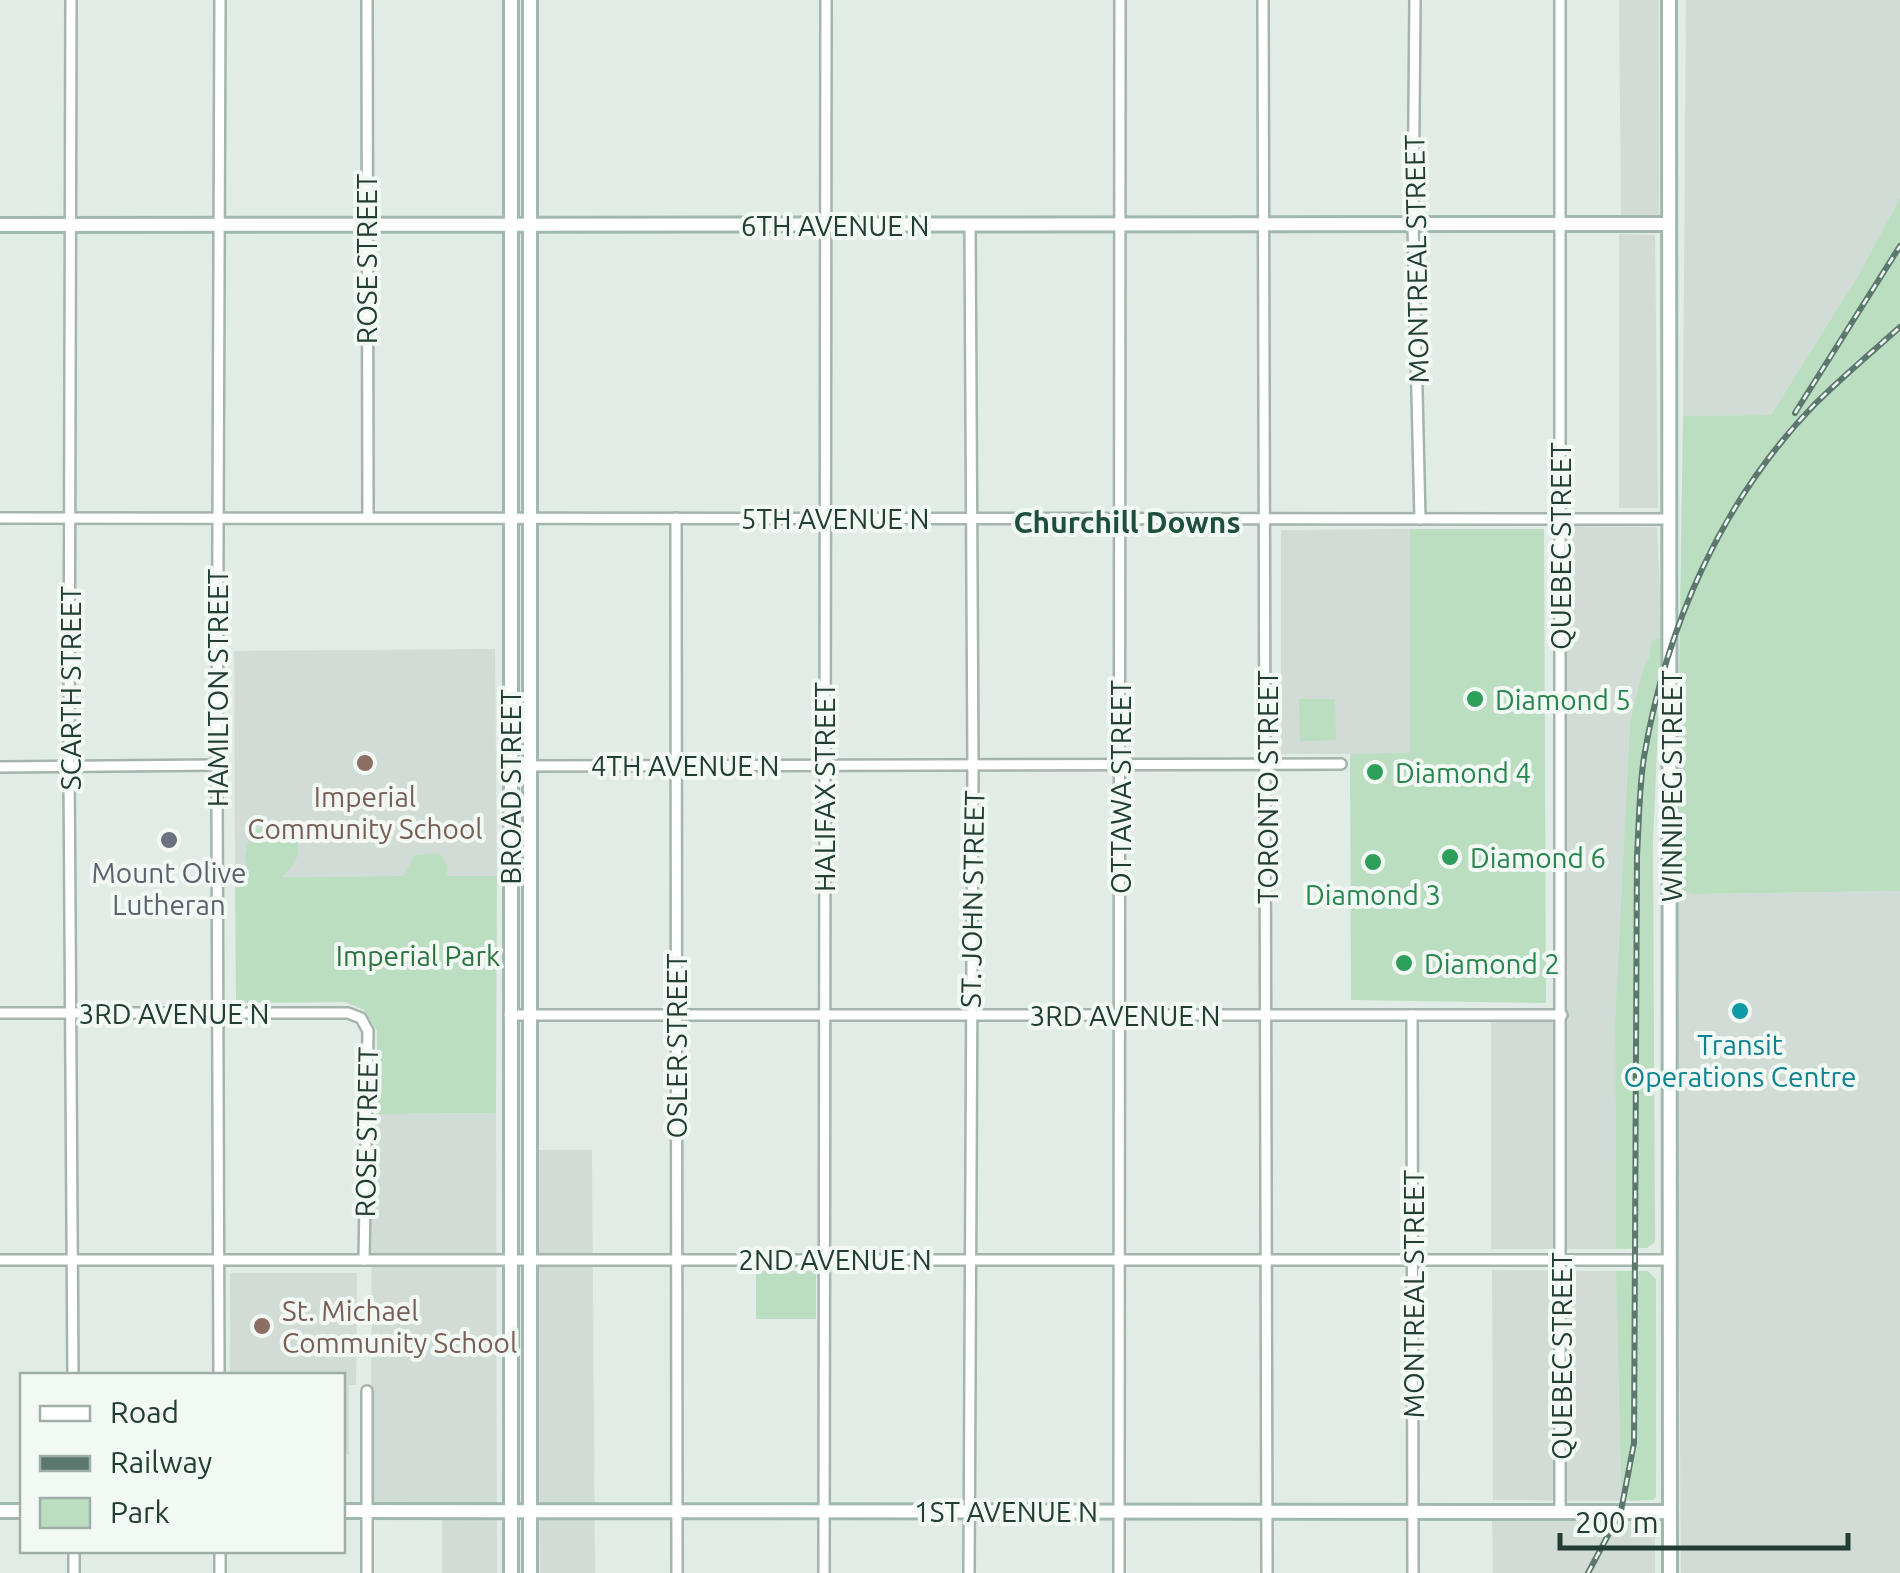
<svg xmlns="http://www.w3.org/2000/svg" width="1900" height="1573" font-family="Ubuntu,sans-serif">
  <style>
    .built { fill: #d0dcd5 }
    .green { fill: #bbddc0 }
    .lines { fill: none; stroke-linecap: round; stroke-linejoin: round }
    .street-casing { stroke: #a5b4ad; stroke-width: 14 }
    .secondary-casing { stroke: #a0b8ad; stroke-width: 18 }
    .street { stroke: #fff; stroke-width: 9 }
    .secondary { stroke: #fff; stroke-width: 12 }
    .rail-casing { stroke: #5c786e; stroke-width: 6 }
    .rail { stroke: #f2f9f5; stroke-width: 2.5; stroke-dasharray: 8; stroke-linecap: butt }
    .leisure-dot { fill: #2e9e5b; stroke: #f2f9f5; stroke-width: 4 }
    .education-dot { fill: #8d6e63; stroke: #f2f9f5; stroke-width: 4 }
    .worship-dot { fill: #6b7280; stroke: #f2f9f5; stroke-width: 4 }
    .culture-dot { fill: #0f9aa8; stroke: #f2f9f5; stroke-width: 4 }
    .labels { text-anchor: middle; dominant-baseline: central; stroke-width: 8; stroke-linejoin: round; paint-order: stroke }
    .street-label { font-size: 28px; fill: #223d33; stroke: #f2f9f5 }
    .leisure-label { font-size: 28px; fill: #27864d; stroke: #f2f9f5; text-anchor: start }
    .education-label { font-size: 28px; fill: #785e54; stroke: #f2f9f5 }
    .worship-label { font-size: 28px; fill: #5b616d; stroke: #f2f9f5 }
    .park-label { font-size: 28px; fill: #2c7340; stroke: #f2f9f5 }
    .culture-label { font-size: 28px; fill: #0d838f; stroke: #f2f9f5 }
    .neighbourhood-label { font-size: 30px; font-weight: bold; fill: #1e4f3e; stroke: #f2f9f5 }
  </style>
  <rect width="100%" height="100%" fill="#e2ece6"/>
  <g class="built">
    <polygon points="1619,0 1659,0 1659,216 1621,215"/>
    <polygon points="1686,0 1900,0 1900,198 1859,274 1771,415 1683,416"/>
    <polygon points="1619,234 1655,235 1658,508 1619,508"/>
    <polygon points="1567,526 1657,527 1662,638 1651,642 1649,657 1643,669 1630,720 1615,1021 1616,1249 1491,1249 1491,1022 1567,1021"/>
    <polygon points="1410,529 1410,754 1281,754 1281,530"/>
    <polygon points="495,649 497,876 235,877 234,651"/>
    <polygon points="1676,882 1680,889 1691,894 1900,891 1900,1573 1681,1573"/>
    <polygon points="496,1113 497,1573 442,1573 442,1506 371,1505 372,1114"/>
    <polygon points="536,1150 592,1150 595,1573 540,1573"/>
    <polygon points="1492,1270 1616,1271 1621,1487 1630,1501 1493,1500"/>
    <polygon points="230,1273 357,1273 356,1385 349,1385 349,1454 343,1454 342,1376 230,1376"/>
    <polygon points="1492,1520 1655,1520 1655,1573 1493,1573"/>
  </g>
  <g class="green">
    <polygon points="1900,198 1900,891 1691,894 1680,889 1676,882 1683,416 1771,415 1859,274"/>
    <polygon points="1410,529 1544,529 1546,1003 1351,1000 1350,754 1410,753"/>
    <polygon points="1662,638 1653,841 1655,1242 1647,1248 1616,1249 1615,1021 1630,720 1643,669 1649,657 1651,641"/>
    <polygon points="1299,699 1335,699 1336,740 1300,741"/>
    <path d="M276,824C307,838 302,859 282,877L403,876L415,855L440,854L447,866L446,876H497L496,1113L378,1114L377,1031L364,1010L345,1002L236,1003L235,877H249L245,857L250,834L265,825Z"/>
    <rect x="756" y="1271" width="60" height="48"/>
    <polygon points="1616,1271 1648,1271 1656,1279 1656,1497 1653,1500 1630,1501 1621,1487"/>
  </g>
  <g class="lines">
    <defs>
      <g id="street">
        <polyline points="71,0 69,767 73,1376"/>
        <polyline points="367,0 368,518"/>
        <polyline points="1263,0 1267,1573"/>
        <polyline points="1415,0 1413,224 1420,519"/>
        <polyline points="0,518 1670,519"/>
        <polyline points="676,518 677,1573"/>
        <polyline points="510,766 1341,764"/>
        <polyline points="0,767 218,765"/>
        <polyline points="0,1013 348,1013 361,1018 368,1031 364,1260"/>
        <polyline points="509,1015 1562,1015"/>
        <polyline points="1412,1015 1413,1573"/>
        <polyline points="0,1260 1671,1260"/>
        <polyline points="219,1376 217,796 220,0"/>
        <polyline points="1560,1511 1560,0"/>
        <polyline points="74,1550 74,1573"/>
        <polyline points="220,1573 220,1550"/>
        <polyline points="367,1573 367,1391"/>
        <polyline points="824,1573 826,0"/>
        <polyline points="969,1573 973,765 970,224"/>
        <polyline points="1119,1573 1120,0"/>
      </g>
      <g id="secondary">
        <polyline points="1669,0 1670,1573"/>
        <polyline points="0,225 1669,224"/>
        <polyline points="0,1511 22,1511"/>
        <polyline points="342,1511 1670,1512"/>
        <polyline points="511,1573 511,0"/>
        <polyline points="530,1573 530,0"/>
      </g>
    </defs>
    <use href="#street" class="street-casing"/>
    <use href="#secondary" class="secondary-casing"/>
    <use href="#street" class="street"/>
    <use href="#secondary" class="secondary"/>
    <defs>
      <g id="rail">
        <polyline points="1795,413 1900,246"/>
        <path d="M1588,1573L1621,1511L1634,1443L1637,856C1639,823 1639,789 1644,757C1666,626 1722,500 1815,404C1842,377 1872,352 1900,327"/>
      </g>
    </defs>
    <use href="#rail" class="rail-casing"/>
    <use href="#rail" class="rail"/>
  </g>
  <g class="leisure-dot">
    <circle cx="1475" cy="699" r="10"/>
    <circle cx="1375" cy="772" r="10"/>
    <circle cx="1450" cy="857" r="10"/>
    <circle cx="1373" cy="862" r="10"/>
    <circle cx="1404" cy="963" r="10"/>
  </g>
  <g class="education-dot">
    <circle cx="365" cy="763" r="10"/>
    <circle cx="262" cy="1326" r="10"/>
  </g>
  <circle class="worship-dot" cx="169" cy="840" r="10"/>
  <circle class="culture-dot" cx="1740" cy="1011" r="10"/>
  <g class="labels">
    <g class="street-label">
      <text x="835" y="225">6TH AVENUE N</text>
      <text transform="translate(366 259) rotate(-90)">ROSE STREET</text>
      <text transform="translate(1416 259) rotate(-91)">MONTREAL STREET</text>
      <text x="835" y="518">5TH AVENUE N</text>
      <text transform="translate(1560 546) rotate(-90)">QUEBEC STREET</text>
      <text transform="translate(70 688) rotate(-90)">SCARTH STREET</text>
      <text transform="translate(217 688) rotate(-90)">HAMILTON STREET</text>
      <text x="685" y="765">4TH AVENUE N</text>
      <text transform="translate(1671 786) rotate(-90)">WINNIPEG STREET</text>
      <text transform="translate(510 787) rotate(-90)">BROAD STREET</text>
      <text transform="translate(824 787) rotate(-90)">HALIFAX STREET</text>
      <text transform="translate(1120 787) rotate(-90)">OTTAWA STREET</text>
      <text transform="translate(1267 787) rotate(-90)">TORONTO STREET</text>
      <text transform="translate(972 899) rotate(-89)">ST. JOHN STREET</text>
      <text x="174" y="1013">3RD AVENUE N</text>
      <text x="1125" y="1015">3RD AVENUE N</text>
      <text transform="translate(676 1046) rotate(-90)">OSLER STREET</text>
      <text transform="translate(366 1132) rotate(-89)">ROSE STREET</text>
      <text x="835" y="1259">2ND AVENUE N</text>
      <text transform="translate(1413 1294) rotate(-90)">MONTREAL STREET</text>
      <text transform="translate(1561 1356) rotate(-90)">QUEBEC STREET</text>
      <text x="1006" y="1511">1ST AVENUE N</text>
    </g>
    <g class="leisure-label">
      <text x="1495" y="699">Diamond 5</text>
      <text x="1395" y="772">Diamond 4</text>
      <text x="1470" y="857">Diamond 6</text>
      <text x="1373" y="894" text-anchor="middle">Diamond 3</text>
      <text x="1424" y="963">Diamond 2</text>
    </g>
    <g class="education-label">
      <text x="365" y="796">Imperial<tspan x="365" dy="32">Community School</tspan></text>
      <text x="282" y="1310" text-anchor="start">St. Michael<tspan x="282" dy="32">Community School</tspan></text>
    </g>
    <g class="worship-label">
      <text x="169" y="872">Mount Olive<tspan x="169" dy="32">Lutheran</tspan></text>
    </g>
    <g class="park-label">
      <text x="418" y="955">Imperial Park</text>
    </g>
    <g class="culture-label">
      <text x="1740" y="1044">Transit<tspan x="1740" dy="32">Operations Centre</tspan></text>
    </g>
    <g class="neighbourhood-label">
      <text x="1127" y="522">Churchill Downs</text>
    </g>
  </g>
  <rect x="20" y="1373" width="325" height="180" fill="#f2f9f5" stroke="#9faea7" stroke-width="2.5"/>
  <rect x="40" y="1406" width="50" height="15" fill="#ffffff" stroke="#9faea7" stroke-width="2.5"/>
  <text x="110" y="1423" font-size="30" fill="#223d33">Road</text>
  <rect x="40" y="1456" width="50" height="15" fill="#5c786e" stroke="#9faea7" stroke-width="2.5"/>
  <text x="110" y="1473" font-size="30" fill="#223d33">Railway</text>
  <rect x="40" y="1498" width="50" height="30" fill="#bbddc0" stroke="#9faea7" stroke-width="2.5"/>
  <text x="110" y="1523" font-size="30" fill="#223d33">Park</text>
  <path d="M1560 1533v15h288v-15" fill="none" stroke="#223d33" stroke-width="5"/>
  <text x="1575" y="1533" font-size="30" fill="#223d33" stroke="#f2f9f5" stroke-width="8" paint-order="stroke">200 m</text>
</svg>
